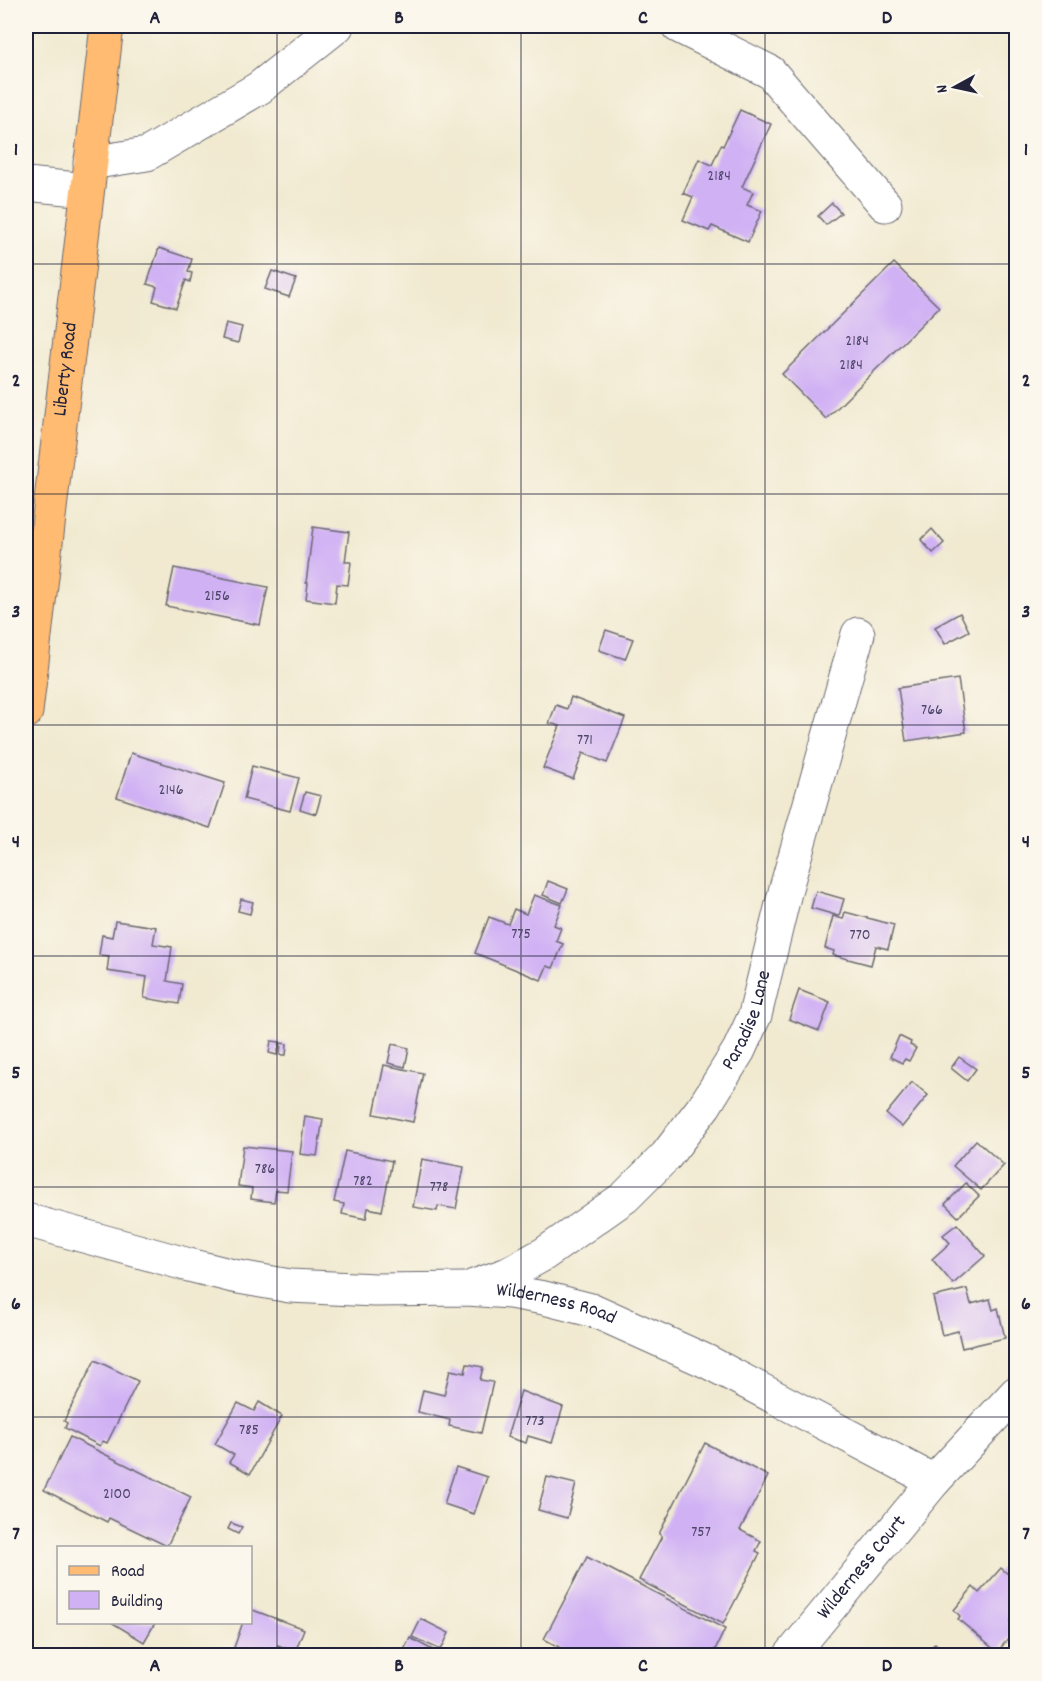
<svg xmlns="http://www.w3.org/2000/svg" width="1042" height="1681" font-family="Dekko,sans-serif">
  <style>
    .building { fill: #d0b1f4 }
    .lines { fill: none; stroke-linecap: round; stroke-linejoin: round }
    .minor-casing { stroke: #6a6870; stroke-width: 35 }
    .major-casing { stroke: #6a6870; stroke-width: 35 }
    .minor { stroke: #fff; stroke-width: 33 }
    .major { stroke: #ffbb71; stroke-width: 33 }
    .grid { fill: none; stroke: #22223b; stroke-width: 1.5; stroke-opacity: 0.55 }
    .labels { text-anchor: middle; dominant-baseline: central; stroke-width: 4.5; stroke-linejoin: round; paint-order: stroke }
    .number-label { font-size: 16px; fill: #4e4669 }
    .street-label { font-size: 20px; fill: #22223b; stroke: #fbf7ec }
    .neatline { fill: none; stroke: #22223b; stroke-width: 2 }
    .grid-label { font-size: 20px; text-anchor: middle; font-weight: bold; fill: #22223b }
  </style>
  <rect width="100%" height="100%" fill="#fbf7ec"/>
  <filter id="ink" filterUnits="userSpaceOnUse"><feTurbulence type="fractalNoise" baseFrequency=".0167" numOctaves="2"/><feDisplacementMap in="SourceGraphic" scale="12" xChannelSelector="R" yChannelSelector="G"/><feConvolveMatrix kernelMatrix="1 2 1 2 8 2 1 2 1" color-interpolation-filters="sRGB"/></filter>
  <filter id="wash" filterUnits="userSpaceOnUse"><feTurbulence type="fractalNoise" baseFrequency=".008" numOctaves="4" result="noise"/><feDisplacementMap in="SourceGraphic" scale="24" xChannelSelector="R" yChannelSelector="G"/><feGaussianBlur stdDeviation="1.35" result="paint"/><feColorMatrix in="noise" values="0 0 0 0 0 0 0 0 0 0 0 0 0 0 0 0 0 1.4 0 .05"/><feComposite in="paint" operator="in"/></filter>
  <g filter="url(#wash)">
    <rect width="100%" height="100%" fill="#f1ead1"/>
    <g id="blocks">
      <g class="building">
        <polygon points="740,110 771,124 742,187 753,192 747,205 762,211 748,242 712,226 709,231 683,220 693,197 683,193 699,159 712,165 721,145 723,146"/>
        <polygon points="832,203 841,213 826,225 818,216"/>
        <polygon points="159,248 192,259 188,272 192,273 190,282 186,280 176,308 153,301 157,287 147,284"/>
        <polygon points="894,263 939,307 826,419 782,374"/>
        <polygon points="272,271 296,279 289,297 265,289"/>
        <polygon points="226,323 242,327 238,343 222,339"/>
        <polygon points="313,527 349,532 345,562 351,562 348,585 337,584 335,603 306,599 308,583 306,583"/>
        <polygon points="932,529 944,543 933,553 921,540"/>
        <polygon points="174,568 268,587 260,625 166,606"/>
        <polygon points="960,613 969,631 945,644 935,627"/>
        <polygon points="606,630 633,639 625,659 599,650"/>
        <polygon points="958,679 966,732 906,741 898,688"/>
        <polygon points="571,697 625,718 607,763 583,753 573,779 543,768 560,726 549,723 556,705 567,709"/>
        <polygon points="131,753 225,783 210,828 117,797"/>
        <polygon points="252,766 299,778 290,811 244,799"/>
        <polygon points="305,792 321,796 316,814 300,809"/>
        <polygon points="548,881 568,889 562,903 543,895"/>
        <polygon points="816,891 844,899 839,916 811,908"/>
        <polygon points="534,895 562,905 554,925 561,928 556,941 563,944 553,968 547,966 541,980 475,953 489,917 508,924 514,909 526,914"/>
        <polygon points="241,899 253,902 250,914 238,911"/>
        <polygon points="845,912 894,925 888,949 876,946 871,965 833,955 834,951 825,948 833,916 843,919"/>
        <polygon points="115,921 156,927 153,944 172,947 167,981 182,984 179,1004 144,998 147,977 107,971 109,956 99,955 102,935 112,937"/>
        <polygon points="799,990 830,1002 819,1031 789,1019"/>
        <polygon points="899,1036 911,1042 910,1045 916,1048 909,1061 905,1059 902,1063 890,1057"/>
        <polygon points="271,1041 280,1042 277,1055 269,1053"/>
        <polygon points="281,1043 287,1044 286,1055 280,1055"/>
        <polygon points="392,1044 409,1048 405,1067 388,1063"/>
        <polygon points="959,1057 976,1069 967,1081 951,1068"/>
        <polygon points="384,1065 423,1073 413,1122 374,1114"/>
        <polygon points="912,1082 928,1095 902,1127 886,1114"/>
        <polygon points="305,1116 323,1119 317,1156 300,1154"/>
        <polygon points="976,1140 1004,1165 981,1190 953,1166"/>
        <polygon points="243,1146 292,1151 287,1191 276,1190 274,1202 251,1199 252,1188 238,1186"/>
        <polygon points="345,1151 392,1161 382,1211 368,1208 366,1219 342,1214 344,1204 334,1202"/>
        <polygon points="422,1159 464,1167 456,1209 438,1206 437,1211 413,1207"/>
        <polygon points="966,1183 979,1196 958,1217 945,1204"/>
        <polygon points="957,1224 985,1256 953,1284 932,1259 950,1243 943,1235"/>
        <polygon points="967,1289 971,1304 990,1299 993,1310 998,1308 1005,1338 962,1348 958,1331 942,1335 933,1297"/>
        <polygon points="95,1360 138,1381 107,1443 103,1441 100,1446 65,1428 67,1423 64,1421"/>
        <polygon points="467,1364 483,1367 480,1380 493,1382 481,1433 449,1426 450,1420 418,1412 423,1390 444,1395 450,1370 465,1373"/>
        <polygon points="521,1391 563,1407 552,1443 528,1436 526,1443 507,1437"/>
        <polygon points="259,1402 282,1416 250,1474 229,1462 234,1455 215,1444 238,1403 254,1411"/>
        <polygon points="70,1437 191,1497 167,1546 109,1518 107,1522 44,1490"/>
        <polygon points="705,1443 768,1476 740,1530 761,1541 756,1551 760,1553 723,1624 639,1580 662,1536 659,1534"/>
        <polygon points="456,1467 487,1477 474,1514 444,1504"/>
        <polygon points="547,1477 576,1484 567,1518 538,1510"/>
        <polygon points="231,1523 242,1527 238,1534 228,1529"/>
        <polygon points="587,1557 725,1629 712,1656 575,1656 544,1639"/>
        <polygon points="1001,1568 1016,1581 1016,1613 1010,1621 1016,1627 1016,1630 997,1652 958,1619 960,1616 954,1610 973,1587 979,1593"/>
        <polygon points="250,1609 304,1629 295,1652 278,1645 274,1656 231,1656 243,1622 250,1622"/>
        <polygon points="421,1619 449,1633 441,1650 412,1637"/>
        <polygon points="111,1622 154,1622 155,1623 144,1642"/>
        <polygon points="410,1638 444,1656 401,1656"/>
        <polygon points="935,1643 949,1656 924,1656"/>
      </g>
    </g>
  </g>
  <g filter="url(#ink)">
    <use href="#blocks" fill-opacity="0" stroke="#6a6870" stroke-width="1.5"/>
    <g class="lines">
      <defs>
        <g id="minor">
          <polyline points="678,26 770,72 885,205"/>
          <polyline points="90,163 147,154 259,88 337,26"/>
          <polyline points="26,184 87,190"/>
          <path id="s1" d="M26,1220L189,1265L233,1276L290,1286L375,1290L467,1289L510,1292L544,1298L595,1311L708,1362L934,1481"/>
          <path id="s2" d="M474,1286L508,1274L544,1254L625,1197L666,1156L705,1105L739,1050L755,1015L786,888L858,634"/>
          <path id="s3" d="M790,1656L934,1481L1016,1393"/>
        </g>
        <g id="major">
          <path id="s4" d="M26,712L107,26"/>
        </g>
      </defs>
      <use href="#minor" class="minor-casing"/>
      <use href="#major" class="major-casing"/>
      <use href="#minor" class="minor"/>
      <use href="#major" class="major"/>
    </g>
  </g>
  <path class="grid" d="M277,26V1656M521,26V1656M765,26V1656M26,264H1016M26,494H1016M26,725H1016M26,956H1016M26,1187H1016M26,1417H1016"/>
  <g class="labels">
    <g class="number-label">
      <text x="719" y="176">2184</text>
      <text x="857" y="341">2184</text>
      <text x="851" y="365">2184</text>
      <text x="217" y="596">2156</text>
      <text x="932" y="710">766</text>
      <text x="585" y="740">771</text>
      <text x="171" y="790">2146</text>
      <text x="521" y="934">775</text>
      <text x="860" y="935">770</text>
      <text x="265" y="1169">786</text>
      <text x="363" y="1181">782</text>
      <text x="439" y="1187">778</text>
      <text x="535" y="1421">773</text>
      <text x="249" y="1430">785</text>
      <text x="117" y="1494">2100</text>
      <text x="701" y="1532">757</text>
    </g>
    <g class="street-label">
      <text stroke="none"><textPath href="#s4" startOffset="345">Liberty Road</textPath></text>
      <text stroke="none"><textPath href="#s2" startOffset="394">Paradise Lane</textPath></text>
      <text stroke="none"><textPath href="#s1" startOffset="540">Wilderness Road</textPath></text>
      <text stroke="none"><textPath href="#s3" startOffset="114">Wilderness Court</textPath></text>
    </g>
  </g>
  <rect width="1042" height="1681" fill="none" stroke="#fbf7ec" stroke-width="66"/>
  <rect x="57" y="1546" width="195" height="78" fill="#fbf7ec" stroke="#a4a2a5" stroke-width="1.5"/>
  <rect x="69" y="1566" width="30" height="9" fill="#ffbb71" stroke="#a4a2a5" stroke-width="1.5"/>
  <text x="111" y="1576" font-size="18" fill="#22223b">Road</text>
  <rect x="69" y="1591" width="30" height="18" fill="#d0b1f4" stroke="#a4a2a5" stroke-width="1.5"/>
  <text x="111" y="1606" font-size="18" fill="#22223b">Building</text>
  <g transform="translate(955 87) rotate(262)" stroke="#fbf7ec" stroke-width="4.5" paint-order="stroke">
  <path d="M0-4.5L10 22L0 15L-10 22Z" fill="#22223b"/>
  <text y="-9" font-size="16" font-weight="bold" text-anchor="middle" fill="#22223b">N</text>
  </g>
  <rect x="33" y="33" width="976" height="1615" class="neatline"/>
  <g class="grid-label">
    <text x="155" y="23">A</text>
    <text x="399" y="23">B</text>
    <text x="643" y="23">C</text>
    <text x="887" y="23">D</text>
    <text x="16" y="155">1</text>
    <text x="1026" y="155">1</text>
    <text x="16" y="386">2</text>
    <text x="1026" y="386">2</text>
    <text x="16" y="617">3</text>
    <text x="1026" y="617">3</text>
    <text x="16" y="847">4</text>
    <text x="1026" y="847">4</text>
    <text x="16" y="1078">5</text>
    <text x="1026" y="1078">5</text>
    <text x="16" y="1309">6</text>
    <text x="1026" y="1309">6</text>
    <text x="16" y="1539">7</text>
    <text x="1026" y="1539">7</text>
    <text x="155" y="1671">A</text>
    <text x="399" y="1671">B</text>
    <text x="643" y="1671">C</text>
    <text x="887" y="1671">D</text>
  </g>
</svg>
